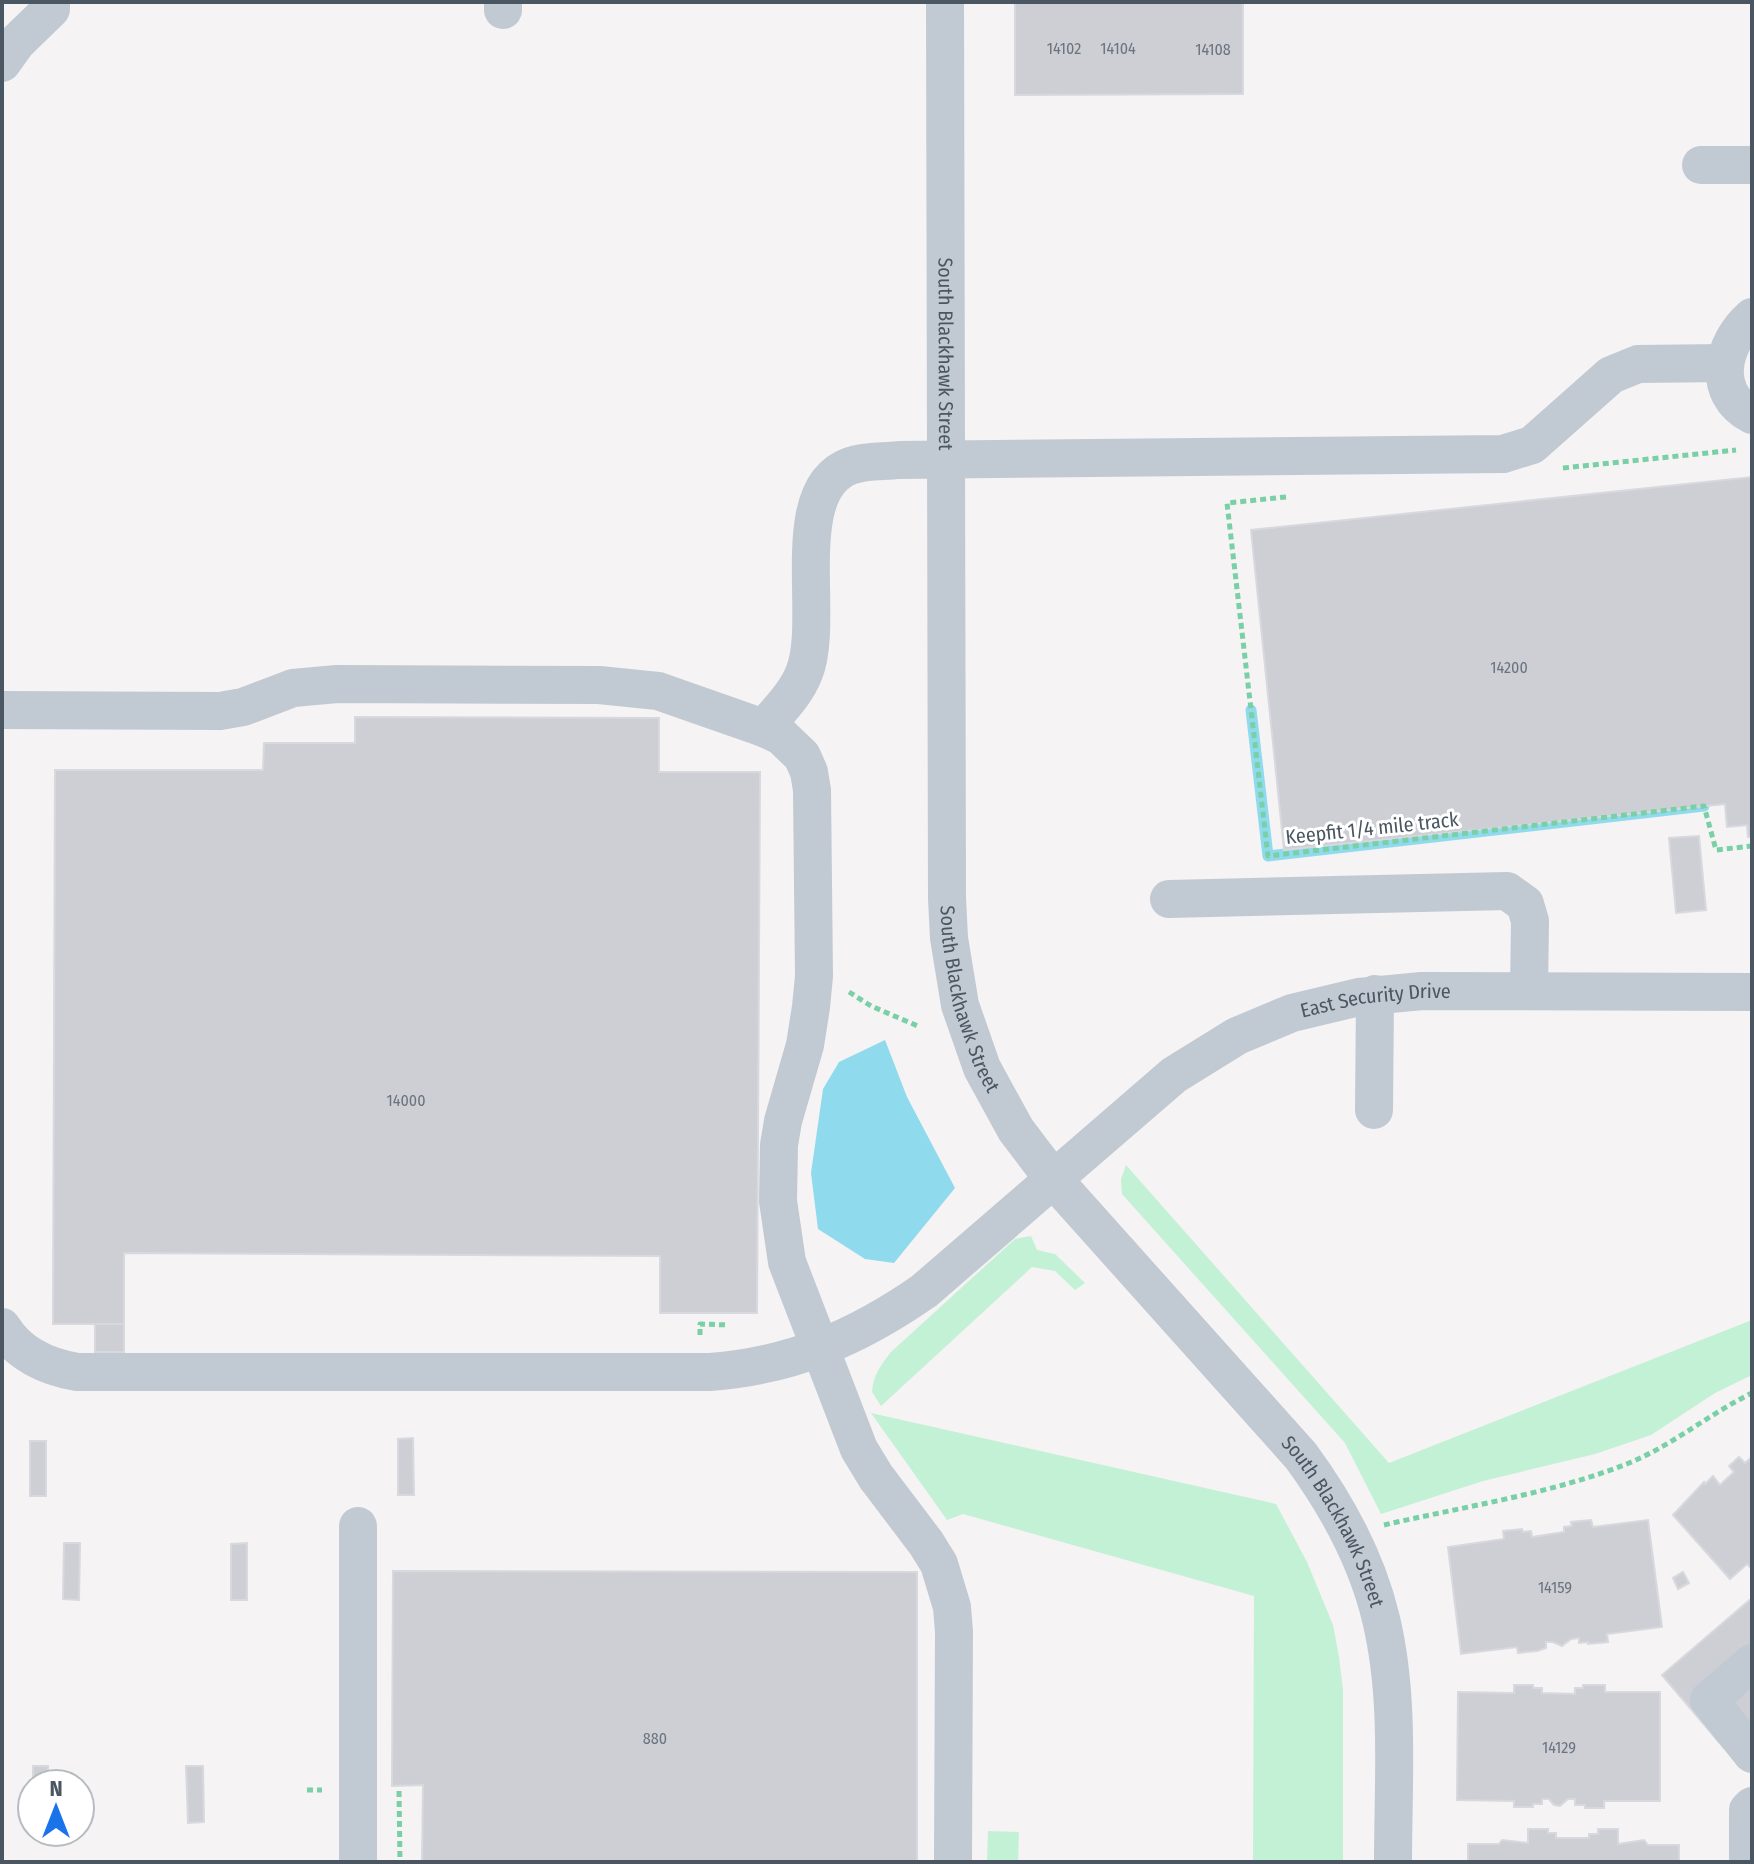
<svg xmlns="http://www.w3.org/2000/svg" width="1754" height="1864" font-family="'Fira Sans Condensed',sans-serif">
  <style>
    .green { fill: #c3f1d5 }
    .water { fill: #90daee }
    .lines { fill: none; stroke-linecap: round; stroke-linejoin: round }
    .stream { stroke: #90daee; stroke-width: 11 }
    .building { fill: #cdcfd5; stroke: #d7d9de; stroke-width: 2 }
    .path { stroke: #7ad0a6; stroke-width: 5; stroke-dasharray: 6 4; stroke-linecap: butt }
    .minor { stroke: #c1cad2; stroke-width: 38 }
    .labels { text-anchor: middle; dominant-baseline: central; stroke-width: 6; stroke-linejoin: round; paint-order: stroke }
    .number-label { font-size: 16px; fill: #6b747e }
    .street-label { font-size: 20px; fill: #4a5661; stroke: #fff }
  </style>
  <rect width="100%" height="100%" fill="#f5f3f3"/>
  <g class="green">
    <polygon points="1126,1165 1389,1463 1752,1320 1752,1375 1715,1393 1651,1435 1595,1454 1483,1481 1381,1514 1345,1443 1122,1194 1121,1179"/>
    <path d="M1031,1236L1037,1250L1055,1254L1085,1283L1075,1290L1055,1271L1032,1267L881,1406L872,1392C873,1375 881,1365 891,1352L1015,1239Z"/>
    <polygon points="871,1413 1276,1504 1307,1562 1333,1625 1339,1657 1343,1690 1343,1862 1253,1862 1254,1596 963,1514 947,1520"/>
    <polygon points="988,1831 1019,1832 1018,1862 987,1862"/>
  </g>
  <polygon class="water" points="885,1040 907,1097 955,1188 894,1263 865,1259 818,1229 811,1173 823,1089 839,1062"/>
  <g class="lines">
    <polyline class="stream" points="1251,710 1268,856 1704,806"/>
  </g>
  <g class="building">
    <polygon points="1015,2 1243,2 1243,94 1015,95"/>
    <polygon points="1752,477 1752,837 1748,837 1747,825 1727,827 1725,804 1284,850 1251,530"/>
    <polygon points="355,717 659,718 659,772 760,772 757,1313 660,1313 660,1256 124,1253 124,1324 53,1324 55,770 263,770 264,743 355,743"/>
    <polygon points="1699,836 1706,910 1676,913 1669,838"/>
    <rect x="95" y="1324" width="29" height="28"/>
    <polygon points="413,1438 414,1495 398,1495 398,1439"/>
    <rect x="30" y="1441" width="16" height="55"/>
    <polygon points="1739,1457 1745,1463 1752,1457 1752,1565 1750,1567 1747,1564 1730,1579 1673,1515 1704,1482 1705,1484 1713,1476 1720,1485 1734,1472 1729,1466"/>
    <polygon points="1591,1520 1593,1527 1648,1520 1662,1627 1607,1634 1608,1642 1588,1644 1588,1642 1579,1643 1579,1638 1571,1639 1562,1646 1553,1642 1546,1642 1546,1648 1537,1651 1518,1653 1517,1647 1461,1654 1448,1547 1504,1539 1503,1531 1522,1529 1523,1532 1531,1531 1532,1537 1564,1532 1564,1527 1572,1526 1571,1522"/>
    <polygon points="64,1543 80,1543 79,1600 63,1599"/>
    <polygon points="247,1543 247,1600 231,1600 231,1544"/>
    <polygon points="393,1571 917,1572 917,1862 422,1862 423,1785 392,1786"/>
    <polygon points="1683,1572 1689,1583 1678,1589 1673,1578"/>
    <polygon points="1752,1598 1752,1725 1724,1748 1662,1675"/>
    <polygon points="1514,1685 1533,1685 1533,1688 1542,1688 1542,1693 1575,1694 1575,1688 1583,1688 1583,1685 1605,1685 1605,1692 1660,1692 1660,1801 1604,1801 1604,1808 1585,1808 1585,1805 1575,1805 1575,1799 1568,1799 1560,1806 1554,1805 1549,1799 1542,1799 1542,1804 1533,1804 1533,1807 1514,1807 1514,1801 1457,1800 1458,1692 1514,1693"/>
    <rect x="33" y="1766" width="15" height="18"/>
    <polygon points="186,1766 203,1766 204,1822 188,1823"/>
    <polygon points="1528,1829 1548,1829 1548,1833 1556,1833 1556,1838 1589,1838 1589,1834 1598,1834 1598,1829 1618,1829 1618,1844 1644,1840 1648,1845 1679,1845 1679,1862 1468,1862 1468,1844 1499,1844 1502,1840 1528,1843"/>
  </g>
  <g class="lines">
    <g class="path">
      <polyline points="1563,468 1736,450"/>
      <polyline points="1286,497 1227,503 1268,856 1704,806 1716,850 1752,846"/>
      <polyline points="849,992 871,1006 920,1027"/>
      <polyline points="700,1335 700,1324 729,1325"/>
      <path d="M1384,1525C1462,1507 1555,1493 1629,1463C1673,1445 1709,1414 1752,1393"/>
      <polyline points="307,1790 322,1790"/>
      <polyline points="399,1791 400,1862"/>
    </g>
    <g class="minor">
      <polyline points="503,2 503,10"/>
      <path id="s1" d="M945,2L947,898L949,938L960,1005L982,1068L1016,1130L1054,1180L1301,1456C1337,1505 1367,1560 1381,1619C1400,1698 1393,1782 1393,1862"/>
      <polyline points="2,63 17,42 51,9 51,2"/>
      <polyline points="1701,165 1752,165"/>
      <path d="M1752,317C1722,343 1710,393 1752,415"/>
      <polyline points="2,710 220,711 243,707 293,688 337,684 599,685 658,691 764,728 781,736 802,756 809,772 812,790 814,976 811,1007 805,1045 783,1121 779,1145 778,1201 787,1262 859,1449 876,1477 926,1543 939,1564 952,1607 954,1632 953,1862"/>
      <path d="M764,728C778,711 796,694 804,673C826,620 785,490 850,466C866,460 883,462 899,460L1503,454L1532,445L1611,375L1638,364L1724,363"/>
      <polyline points="1169,899 1507,891 1525,904 1530,921 1529,991"/>
      <polyline points="1374,1110 1375,994"/>
      <path id="s2" d="M2,1327C18,1354 48,1367 77,1372H710C792,1366 858,1337 924,1291L1174,1075L1237,1036L1292,1013L1359,997L1422,991L1752,992"/>
      <polyline points="1752,1663 1709,1700 1752,1754"/>
      <polyline points="358,1862 358,1526"/>
      <polyline points="1748,1862 1748,1810 1752,1806"/>
    </g>
  </g>
  <g class="labels">
    <g class="number-label">
      <text x="1064" y="48">14102</text>
      <text x="1118" y="48">14104</text>
      <text x="1213" y="49">14108</text>
      <text x="1509" y="667">14200</text>
      <text x="406" y="1100">14000</text>
      <text x="1555" y="1587">14159</text>
      <text x="655" y="1738">880</text>
      <text x="1559" y="1747">14129</text>
    </g>
    <g class="street-label">
      <text stroke="none"><textPath href="#s1" startOffset="352">South Blackhawk Street</textPath></text>
      <text transform="translate(1372 828) rotate(-6)">Keepfit 1/4 mile track</text>
      <text stroke="none"><textPath href="#s1" startOffset="1000">South Blackhawk Street</textPath></text>
      <text stroke="none"><textPath href="#s2" startOffset="1504">East Security Drive</textPath></text>
      <text stroke="none"><textPath href="#s1" startOffset="1648">South Blackhawk Street</textPath></text>
    </g>
  </g>
  <rect width="1754" height="1864" fill="none" stroke="#4a5661" stroke-width="8"/>
  <g transform="translate(56 1808)"><circle r="38" fill="#ffffff" stroke="#b7bbc0" stroke-width="2"/>
  <path d="M0-6L14 30L0 20L-14 30Z" fill="#1a73e8"/>
  <text y="-12" font-size="22" font-weight="bold" text-anchor="middle" fill="#4a5661">N</text>
  </g>
</svg>
